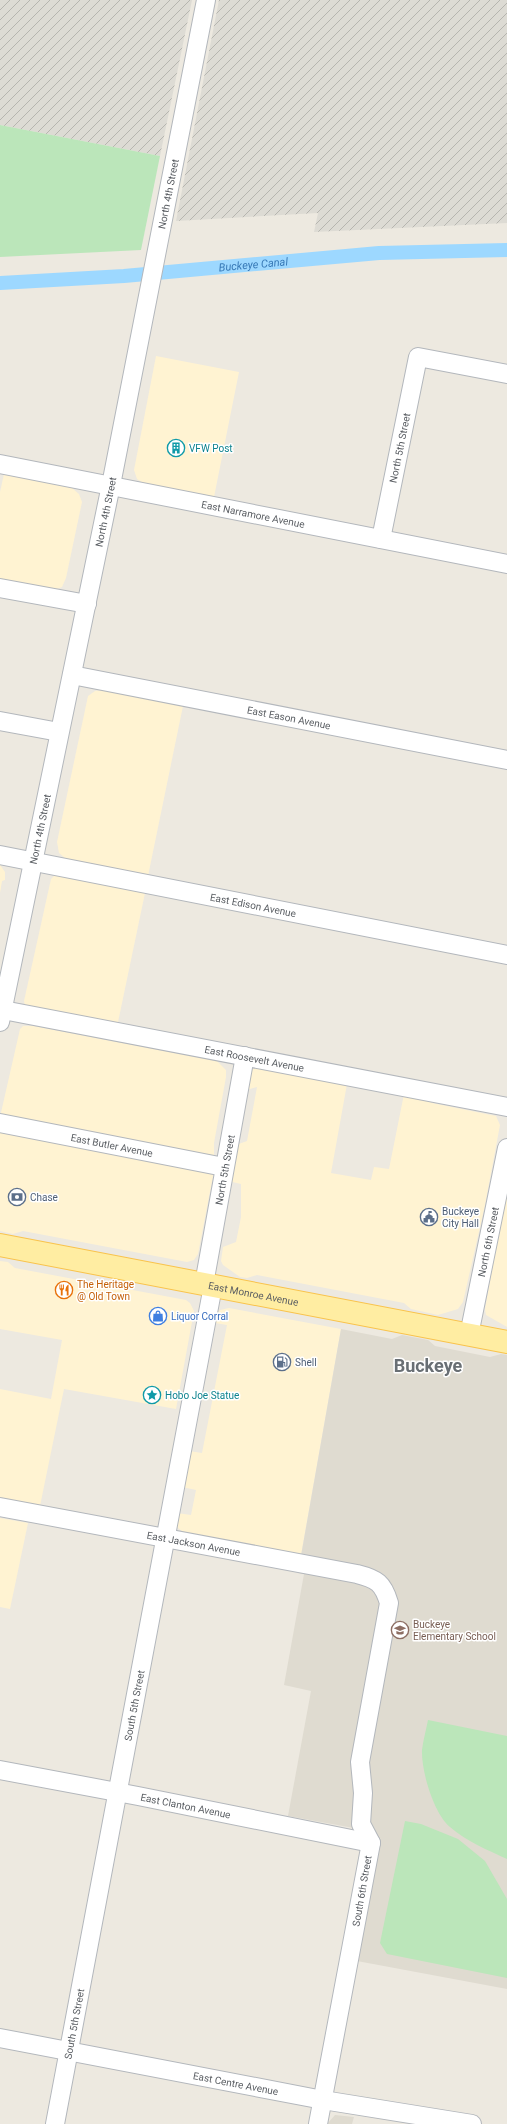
<svg xmlns="http://www.w3.org/2000/svg" width="507" height="2124" font-family="Roboto,sans-serif">
  <style>
    .commercial { fill: #fff3d2 }
    .industrial { fill: url(#industrial-furrows) }
    .education { fill: #dfdbd0 }
    .pitch { fill: #bbe6ba }
    .lines { fill: none; stroke-linecap: round; stroke-linejoin: round }
    .canal { stroke: #9dd8ff; stroke-width: 14 }
    .minor-casing { stroke: #b3b7bc; stroke-width: 20 }
    .major-casing { stroke: #f9c34c; stroke-width: 24 }
    .minor { stroke: #fff; stroke-width: 18 }
    .major { stroke: #ffeda2; stroke-width: 22 }
    .labels { text-anchor: middle; dominant-baseline: central; stroke-width: 3; stroke-linejoin: round; paint-order: stroke }
    .street-label { font-size: 10px; fill: #595d62; stroke: #fff }
    .culture-label { font-size: 10px; fill: #0d838f; stroke: #fff; text-anchor: start }
    .service-label { font-size: 10px; fill: #4e5e75; stroke: #fff; text-anchor: start }
    .food-label { font-size: 10px; fill: #c56008; stroke: #fff; text-anchor: start }
    .shop-label { font-size: 10px; fill: #366cbe; stroke: #fff; text-anchor: start }
    .education-label { font-size: 10px; fill: #785e54; stroke: #fff; text-anchor: start }
    .water-label { font-size: 11px; font-style: italic; fill: #3678b6; stroke: #fff }
    .town-label { font-size: 18px; font-weight: bold; fill: #696f74; stroke: #fff }
  </style>
  <defs>
    <pattern id="industrial-furrows" width="10" height="10" patternUnits="userSpaceOnUse"><rect width="10" height="10" fill="#dddbd4"/><path d="M-1 1l2-2M0 10L10 0M9 11l2-2" fill="none" stroke="#b6b5af"/></pattern>
  </defs>
  <rect width="100%" height="100%" fill="#ede9e0"/>
  <g class="commercial">
    <polygon points="156,356 239,372 214,497 143,483 137,479 134,470"/>
    <polygon points="4,474 72,488 79,494 82,502 66,578 62,587 54,590 0,581 0,492"/>
    <polygon points="104,690 183,706 148,876 66,859 59,853 57,842 88,696 95,691"/>
    <polygon points="0,865 5,872 5,880 2,881 0,893"/>
    <polygon points="55,875 145,893 117,1027 25,1005 24,1001 51,879"/>
    <polygon points="23,1026 33,1026 217,1061 226,1070 226,1077 214,1143 214,1159 0,1117 20,1029"/>
    <polygon points="257,1068 347,1084 331,1173 371,1180 374,1167 389,1169 404,1094 419,1097 432,1103 496,1116 500,1125 485,1205 463,1302 458,1309 438,1315 411,1309 404,1303 257,1275 247,1278 240,1277 223,1265 221,1261 223,1247 236,1242 241,1217 241,1184 228,1181 233,1146 247,1141 257,1087 243,1091 250,1070"/>
    <polygon points="0,1131 214,1171 198,1254 194,1260 187,1262 23,1231 13,1234 0,1231"/>
    <polygon points="507,1185 507,1327 486,1315 485,1309"/>
    <polygon points="0,1261 8,1262 15,1268 186,1300 190,1303 194,1311 176,1409 64,1389 40,1506 0,1498 0,1389 51,1399 62,1340 0,1329"/>
    <polygon points="229,1308 341,1329 301,1555 184,1533 177,1527 177,1513 191,1515 196,1490 182,1487 189,1451 202,1453 227,1325 215,1323 217,1314 220,1310"/>
    <polygon points="0,1518 28,1523 10,1609 0,1607"/>
  </g>
  <g class="industrial">
    <polygon points="0,0 192,0 160,156 0,125"/>
    <polygon points="219,0 507,0 507,223 314,232 318,213 176,221"/>
  </g>
  <g class="education">
    <polygon points="341,1329 392,1339 402,1335 428,1340 435,1346 490,1357 501,1354 507,1355 507,1989 357,1961 370,1831 288,1816 311,1691 284,1685 304,1574 298,1573"/>
    <polygon points="335,2115 354,2117 352,2124 327,2124"/>
  </g>
  <g class="pitch">
    <polygon points="0,125 160,156 141,250 0,257"/>
    <path d="M428,1720L507,1736V1859C488,1850 467,1842 450,1827C434,1814 421,1771 422,1750C423,1741 426,1730 428,1720Z"/>
    <polygon points="405,1821 421,1824 458,1839 485,1861 507,1899 507,1978 387,1954 380,1943"/>
  </g>
  <g class="lines">
    <path class="canal" id="s1" d="M0,283L124,276L379,253L507,250"/>
    <defs>
      <g id="minor">
        <path id="s2" d="M0,464L507,564"/>
        <path id="s3" d="M381,539L418,357L507,374"/>
        <polyline points="0,588 87,604"/>
        <path id="s4" d="M72,675L507,760"/>
        <polyline points="0,721 59,732"/>
        <path id="s5" d="M0,855L507,955"/>
        <path id="s6" d="M3,1010L507,1107"/>
        <path id="s7" d="M0,1022L111,485L206,0"/>
        <path id="s8" d="M0,1123L224,1167"/>
        <path id="s9" d="M204,1284L245,1056"/>
        <path id="s10" d="M469,1335L507,1148"/>
        <path id="s11" d="M0,1507L357,1574C377,1579 383,1583 389,1603L360,1762L363,1793L361,1824L371,1843L318,2124"/>
        <path id="s12" d="M0,1770L138,1796L371,1843"/>
        <path id="s13" d="M0,2038L323,2100L472,2124"/>
        <path id="s14" d="M55,2124L213,1286"/>
      </g>
      <g id="major">
        <path id="s15" d="M0,1245L507,1342"/>
      </g>
    </defs>
    <use href="#minor" class="minor-casing"/>
    <use href="#major" class="major-casing"/>
    <use href="#minor" class="minor"/>
    <use href="#major" class="major"/>
  </g>
  <defs>
    <symbol id="building-ring" viewBox="-11 -11 22 22"><circle r="9.5" fill="#fff" stroke="#0f9aa8" stroke-width="1.5"/><path d="M-4-6H4V6H1V3H-1V6H-4ZM-2.5-4.3h1.7v1.8h-1.7ZM.8-4.3h1.7v1.8H.8ZM-2.5-1h1.7V.8h-1.7ZM.8-1h1.7V.8H.8Z" fill="#0f9aa8"/></symbol>
    <symbol id="bank-ring" viewBox="-11 -11 22 22"><circle r="9.5" fill="#fff" stroke="#5c6f8a" stroke-width="1.5"/><path d="M-6-4H6V4H-6ZM0-2.3a2.3 2.3 0 1 0 0 4.6a2.3 2.3 0 1 0 0-4.6Z" fill="#5c6f8a"/></symbol>
    <symbol id="civic-ring" viewBox="-11 -11 22 22"><circle r="9.5" fill="#fff" stroke="#5c6f8a" stroke-width="1.5"/><path d="M-.6-6.5H3V-4.5H.6V-3L4-1V1h2V6H-6V1h2V-1L-.6-3ZM-1.2 2.5V6h2.4V2.5Z" fill="#5c6f8a"/></symbol>
    <symbol id="restaurant-ring" viewBox="-11 -11 22 22"><circle r="9.5" fill="#fff" stroke="#e8710a" stroke-width="1.5"/><path d="M-5-6h1v4h1v-4h1v4h1v-4h1v5L-1.5 .5V6h-2V.5L-5-1ZM5-6V6H3V1.5H1.5Q1.5-4 5-6Z" fill="#e8710a"/></symbol>
    <symbol id="shop-ring" viewBox="-11 -11 22 22"><circle r="9.5" fill="#fff" stroke="#3f7fe0" stroke-width="1.5"/><path d="M-5-2.5h2.3a2.7 3.5 0 0 1 5.4 0H5L5.5 6h-11ZM-1.5-2.5h3a1.5 2.3 0 0 0-3 0Z" fill="#3f7fe0"/></symbol>
    <symbol id="fuel-ring" viewBox="-11 -11 22 22"><circle r="9.5" fill="#fff" stroke="#5c6f8a" stroke-width="1.5"/><path d="M-5.5-6h7V0h2V4h1.3V-2.5L3-4.5l.8-.8L6-3V5H2.5V1h-1V6h-7ZM-4.2-4.7v3.2H.2V-4.7Z" fill="#5c6f8a"/></symbol>
    <symbol id="sight-ring" viewBox="-11 -11 22 22"><circle r="9.5" fill="#fff" stroke="#0f9aa8" stroke-width="1.5"/><path d="M0-6L1.8-2.2L6-1.7L2.9 1.2L3.7 5.4L0 3.3L-3.7 5.4L-2.9 1.2L-6-1.7L-1.8-2.2Z" fill="#0f9aa8"/></symbol>
    <symbol id="school-ring" viewBox="-11 -11 22 22"><circle r="9.5" fill="#fff" stroke="#8d6e63" stroke-width="1.5"/><path d="M0-5L7-2L0 1L-7-2ZM-4 1L0 2.5L4 1V4Q0 6-4 4Z" fill="#8d6e63"/></symbol>
  </defs>
  <g fill-rule="evenodd">
    <use href="#building-ring" x="166" y="438" width="20" height="20"/>
    <use href="#bank-ring" x="7" y="1187" width="20" height="20"/>
    <use href="#civic-ring" x="419" y="1207" width="20" height="20"/>
    <use href="#restaurant-ring" x="54" y="1280" width="20" height="20"/>
    <use href="#shop-ring" x="148" y="1306" width="20" height="20"/>
    <use href="#fuel-ring" x="272" y="1352" width="20" height="20"/>
    <use href="#sight-ring" x="142" y="1385" width="20" height="20"/>
    <use href="#school-ring" x="390" y="1620" width="20" height="20"/>
  </g>
  <g class="labels">
    <g class="street-label">
      <text stroke="none"><textPath href="#s7" startOffset="845">North 4th Street</textPath></text>
      <text stroke="none"><textPath href="#s3" startOffset="93">North 5th Street</textPath></text>
      <text stroke="none"><textPath href="#s7" startOffset="521">North 4th Street</textPath></text>
      <text stroke="none"><textPath href="#s2" startOffset="258">East Narramore Avenue</textPath></text>
      <text stroke="none"><textPath href="#s4" startOffset="221">East Eason Avenue</textPath></text>
      <text stroke="none"><textPath href="#s7" startOffset="197">North 4th Street</textPath></text>
      <text stroke="none"><textPath href="#s5" startOffset="258">East Edison Avenue</textPath></text>
      <text stroke="none"><textPath href="#s6" startOffset="256">East Roosevelt Avenue</textPath></text>
      <text stroke="none"><textPath href="#s8" startOffset="114">East Butler Avenue</textPath></text>
      <text stroke="none"><textPath href="#s9" startOffset="116">North 5th Street</textPath></text>
      <text stroke="none"><textPath href="#s10" startOffset="95">North 6th Street</textPath></text>
      <text stroke="none"><textPath href="#s15" startOffset="258">East Monroe Avenue</textPath></text>
      <text stroke="none"><textPath href="#s11" startOffset="197">East Jackson Avenue</textPath></text>
      <text stroke="none"><textPath href="#s14" startOffset="426">South 5th Street</textPath></text>
      <text stroke="none"><textPath href="#s12" startOffset="189">East Clanton Avenue</textPath></text>
      <text transform="translate(362 1891) rotate(-80)">South 6th Street</text>
      <text stroke="none"><textPath href="#s14" startOffset="102">South 5th Street</textPath></text>
      <text stroke="none"><textPath href="#s13" startOffset="240">East Centre Avenue</textPath></text>
    </g>
    <g class="culture-label">
      <text x="189" y="448">VFW Post</text>
      <text x="165" y="1395">Hobo Joe Statue</text>
    </g>
    <g class="service-label">
      <text x="30" y="1197">Chase</text>
      <text x="442" y="1211">Buckeye<tspan x="442" dy="12">City Hall</tspan></text>
      <text x="295" y="1362">Shell</text>
    </g>
    <g class="food-label">
      <text x="77" y="1284">The Heritage<tspan x="77" dy="12">@ Old Town</tspan></text>
    </g>
    <g class="shop-label">
      <text x="171" y="1316">Liquor Corral</text>
    </g>
    <g class="education-label">
      <text x="413" y="1624">Buckeye<tspan x="413" dy="12">Elementary School</tspan></text>
    </g>
    <g class="water-label">
      <text stroke="none"><textPath href="#s1" startOffset="254">Buckeye Canal</textPath></text>
    </g>
    <g class="town-label">
      <text x="428" y="1365">Buckeye</text>
    </g>
  </g>
</svg>
